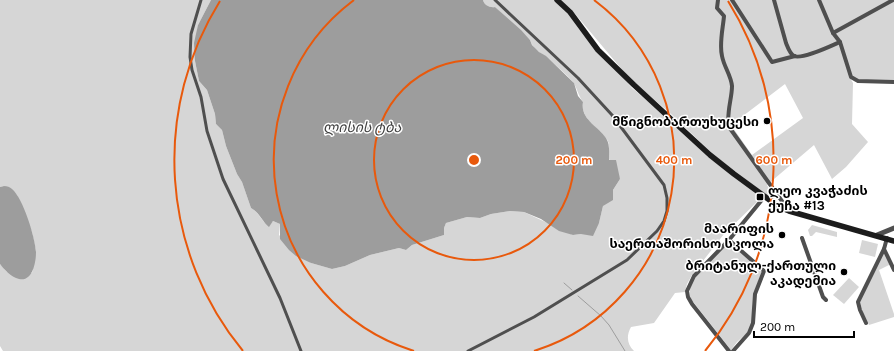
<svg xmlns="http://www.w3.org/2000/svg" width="894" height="351" font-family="Karla,'Noto Sans Georgian',sans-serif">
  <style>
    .green { fill: #d6d6d6; fill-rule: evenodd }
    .water { fill: #9d9d9d }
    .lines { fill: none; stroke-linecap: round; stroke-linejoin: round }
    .stream { stroke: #9d9d9d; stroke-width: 1 }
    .pedestrian { stroke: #4f4f4f; stroke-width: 3 }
    .minor { stroke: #4f4f4f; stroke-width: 4 }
    .tertiary { stroke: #4f4f4f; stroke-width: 5 }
    .secondary { stroke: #1c1c1c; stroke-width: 5.5 }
    .ring { fill: none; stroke: #e8590c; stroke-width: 2 }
    .poi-dot { fill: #000; stroke: #fff; stroke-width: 1.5 }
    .labels { text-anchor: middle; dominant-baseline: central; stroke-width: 3; stroke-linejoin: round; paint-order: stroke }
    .poi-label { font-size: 13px; font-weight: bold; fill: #000; stroke: #fff; text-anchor: end }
    .water-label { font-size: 14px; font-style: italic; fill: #3e3e3e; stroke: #fff }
    .centre { fill: #e8590c; stroke: #fff; stroke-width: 2 }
    .ring-label { font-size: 12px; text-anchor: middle; font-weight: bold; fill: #e8590c; stroke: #fff; stroke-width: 3; stroke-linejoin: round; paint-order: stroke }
  </style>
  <rect width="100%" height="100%" fill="#fff"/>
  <g class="green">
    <path d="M0,0H211L198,25L195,61L199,81L207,90L215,114L216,124L222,130L226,146L237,174L242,182L251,208C259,212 261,221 269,226L273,221L280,224L279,235L311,263L332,269L345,266L370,255L399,248L406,250L412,245L444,235V228L446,223L467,217L480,218L491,214L510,211L524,212L573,235L581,234L599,223L603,206L620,179C617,173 611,165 609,159C608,152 611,144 606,138C597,126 580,118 583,102C578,95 577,88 573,82C567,75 559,68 552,62C544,54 534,52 530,40L495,7C490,8 484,5 483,0H555L559,3L632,88L660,111L708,157L759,195L758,201L724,234L692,275L687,284L685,292L675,293L654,323L631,327C626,336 627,344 634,351H3L0,346V264L7,272L32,273L36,251L32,232L17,195L4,186L0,187Z"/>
    <path d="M560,0H894V80H858L849,76L853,83L852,124L868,142L846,167L832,179L814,145L767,185L776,202L715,156L671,114L630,79L571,9ZM785,84L803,118L752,155L731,125Z"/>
    <polygon points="812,225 837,232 837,237 816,232 812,236 810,236 808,230"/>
    <polygon points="862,240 878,244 875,257 859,253"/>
    <path d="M732,244L762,271L753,295L752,324L748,332L737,342L731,350L691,299C683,280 713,259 725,247L727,245Z"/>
    <polygon points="884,252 891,264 879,270 894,314 894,317 869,325 863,313 860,302"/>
    <polygon points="849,278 859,287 844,304 833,295"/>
  </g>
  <g class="water">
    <path d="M211,0H483C484,5 490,8 495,7L521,30L530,40L532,45L539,52L546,56L574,83L578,96L583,102C580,119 598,126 606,138C610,144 609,152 609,160H616L620,179L613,190V200L603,206L599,223L593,236L581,234L573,235L559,231L541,219L524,212L510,211L491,214L480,218L467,217L446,223L444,228V235L412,245L406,250L399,248L370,255L345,266L332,269L311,263L296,256L289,250L280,239V224L273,221L269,227C262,221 259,212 251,208L242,182L237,174L226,146L222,130L216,124L215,114L207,90L199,81L195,61L194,43L198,25Z"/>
    <path d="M4,186C7,186 10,187 12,189C23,198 35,237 36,252C36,263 32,285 16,278C9,275 4,269 0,264V187Z"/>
  </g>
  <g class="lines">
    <g class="stream">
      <polyline points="564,283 572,290"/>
      <polyline points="578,296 601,316 609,325 625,351"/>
    </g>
    <g class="pedestrian">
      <polyline points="201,0 191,34 190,57 192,70 201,97 207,131 223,179 280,298 301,351"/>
      <polyline points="468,351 534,317 627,260 657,231 664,221 667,211 667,198 664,185 612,115 578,78 495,0"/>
    </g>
    <g class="minor">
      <path d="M718,0L717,8L724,16C723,28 719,44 722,56C724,67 731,75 732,86C732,99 726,113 729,127L789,211"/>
      <polyline points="732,0 772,62 795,56"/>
      <path d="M774,0L786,43C788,48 790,54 794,56C802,60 831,46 840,42"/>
      <polyline points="819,0 833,33 840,42 851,77 858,81 894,82"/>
      <polyline points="833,33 893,0"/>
      <polyline points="802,238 823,297 826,300"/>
      <polyline points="887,238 884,249 894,270"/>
      <polyline points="729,240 764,271 755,294 753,323 749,333 733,351"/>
      <polyline points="866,323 860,310 858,302 884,249"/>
      <polyline points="729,351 692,304 688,297 687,291 694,276 729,240 765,196"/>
    </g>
    <polyline class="tertiary" points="877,235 894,228"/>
    <polyline class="secondary" points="557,0 570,12 598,50 634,85 710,155 734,174 779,207 789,211 894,241"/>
  </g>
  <g class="ring">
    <circle cx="474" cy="160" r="100"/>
    <path d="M414 351A200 200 0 0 1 354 0M594 0A200 200 0 0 1 534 351"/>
    <path d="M243 351A300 300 0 0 1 220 1M728 1A300 300 0 0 1 705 351"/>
  </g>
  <g class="poi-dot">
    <circle cx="767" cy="121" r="4"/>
    <rect x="756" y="193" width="8" height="8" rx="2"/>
    <circle cx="782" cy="235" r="4"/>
    <circle cx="844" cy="272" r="4"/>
  </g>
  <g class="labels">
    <g class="poi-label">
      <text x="759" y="121">მწიგნობართუხუცესი</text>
      <text x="768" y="190" text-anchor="start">ლეო კვაჭაძის<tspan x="768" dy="15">ქუჩა #13</tspan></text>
      <text x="774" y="228">მაარიფის<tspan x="774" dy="15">საერთაშორისო სკოლა</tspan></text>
      <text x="836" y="265">ბრიტანულ-ქართული<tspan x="836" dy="15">აკადემია</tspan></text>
    </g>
    <g class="water-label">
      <text x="362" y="127">ლისის ტბა</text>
    </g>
  </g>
  <circle cx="474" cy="160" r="6" class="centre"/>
  <g class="ring-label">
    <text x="574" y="164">200 m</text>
    <text x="674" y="164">400 m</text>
    <text x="774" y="164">600 m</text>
  </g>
  <path d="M754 331v6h100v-6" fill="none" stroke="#000000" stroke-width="2"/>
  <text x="760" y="331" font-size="12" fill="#000000" stroke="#ffffff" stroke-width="3" paint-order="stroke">200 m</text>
</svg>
